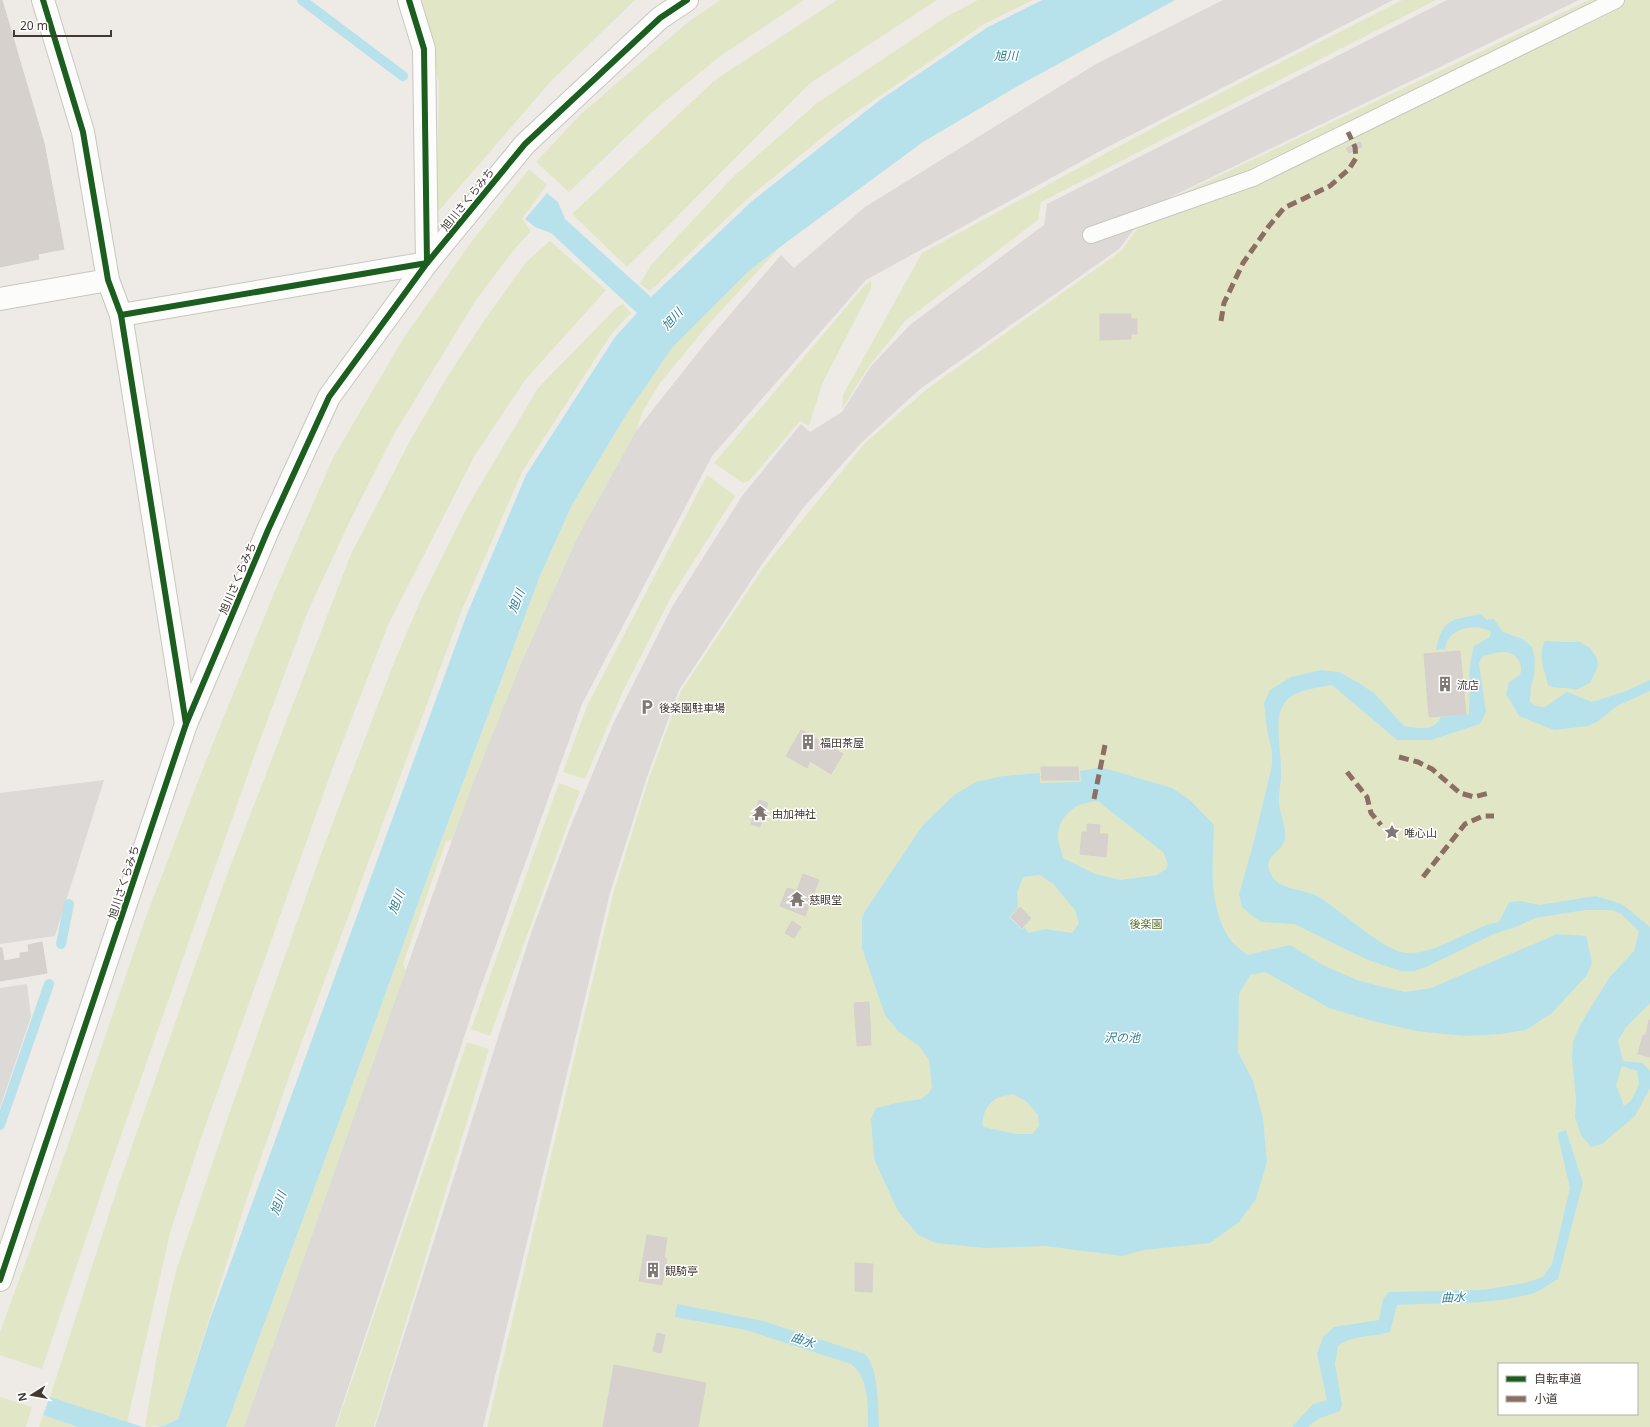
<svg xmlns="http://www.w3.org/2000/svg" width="1650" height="1427" font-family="'Noto Sans','Noto Sans JP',sans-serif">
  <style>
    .green { fill: #e1e7c6; fill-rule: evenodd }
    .parking { fill: #ddd9d6 }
    .water { fill: #b7e2ec; fill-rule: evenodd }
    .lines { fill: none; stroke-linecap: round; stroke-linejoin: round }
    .stream { stroke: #b7e2ec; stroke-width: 10 }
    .building { fill: #d6d1cd; stroke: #d6d0cc }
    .lane-casing { stroke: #cac6c2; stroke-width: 18 }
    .street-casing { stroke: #cac6c2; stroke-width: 24 }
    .lane { stroke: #fcfcfb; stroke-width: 16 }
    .street { stroke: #fcfcfb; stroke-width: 22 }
    .quiet { stroke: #8d6e63; stroke-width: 5; stroke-dasharray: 10 5; stroke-linecap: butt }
    .cycleway-casing { stroke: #fff; stroke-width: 8 }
    .cycleway { stroke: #1b5e20; stroke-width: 6 }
    .labels { text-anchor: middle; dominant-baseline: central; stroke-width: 3; stroke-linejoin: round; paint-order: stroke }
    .street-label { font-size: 11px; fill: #423933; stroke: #fff }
    .poi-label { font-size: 11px; fill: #423933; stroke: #fff; text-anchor: start }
    .park-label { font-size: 11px; fill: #547229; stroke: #fff }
    .water-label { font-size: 12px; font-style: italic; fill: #2b7e93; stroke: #fff }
  </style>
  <rect width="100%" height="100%" fill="#eeeae6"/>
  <g class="green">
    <polygon points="422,0 635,0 551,81 437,213 439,83"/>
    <polygon points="720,0 804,0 719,57 650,114 569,192 536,162 581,114 687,23"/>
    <polygon points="837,0 937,0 809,84 627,267 572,214 715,80"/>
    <polygon points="978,0 1033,0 984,24 835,127 747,199 650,291 640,284 651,265 733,177 817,103 946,17"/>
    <polygon points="1402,0 1436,0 1041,202 1038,220 905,321 868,368 842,409 843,395 922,253 1160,124"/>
    <path d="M1589,0H1650V1427H487L613,894L649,778L681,691L764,567L864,444L927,389L1121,251L1153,207ZM1499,1364H1637V1414H1499Z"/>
    <polygon points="529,169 547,185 522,219 531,231 512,252 476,300 394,434 348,525 308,611 260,740 196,921 109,1170 42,1369 0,1355 0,1332 66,1151 144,922 205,763 274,593 333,458 403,339 469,245"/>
    <polygon points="550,241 606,290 525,380 475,455 388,625 333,767 201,1138 170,1233 127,1423 50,1397 117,1189 225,880 351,554 411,439 446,379 483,322 527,261"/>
    <polygon points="780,247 707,326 660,383 643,411 636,431 577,538 522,661 452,840 446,841 403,964 406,971 244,1427 226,1427 344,1108 431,868 540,576 572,505 626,415 672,348 748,272"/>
    <polygon points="871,281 871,289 822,384 809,426 800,421 749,481 743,483 714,463 865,285"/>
    <polygon points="623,304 631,313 612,333 522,472 461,612 291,1071 246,1201 178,1419 163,1426 145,1427 158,1350 176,1271 227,1120 322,851 393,665 422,597 466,509 538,388 617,307"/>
    <polygon points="707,475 735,496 671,597 622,693 585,779 563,772 587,706"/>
    <polygon points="559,783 580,791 490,1036 471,1029"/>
    <polygon points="467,1042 489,1049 374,1427 336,1427"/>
    <polygon points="0,1397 32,1407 26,1427 0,1427"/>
    <polygon points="43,1415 78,1427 39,1427"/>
  </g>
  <g class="parking">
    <polygon points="1223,0 1393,0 1102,150 866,280 712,456 582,704 478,995 335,1427 244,1427 452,840 474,781 522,661 577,538 636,431 704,345 781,255 794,268 865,207 1096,64"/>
    <polygon points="1447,0 1579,0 1152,206 1119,249 920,389 862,442 803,508 762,564 679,690 647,777 610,893 483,1427 375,1427 531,933 570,828 613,724 672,607 742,496 801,424 810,432 842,412 871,366 911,324 1044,225 1047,204"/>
    <polygon points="104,780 55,936 0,944 0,793"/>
    <polygon points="27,984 31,1017 0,1107 0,988"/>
  </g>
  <g class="water">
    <polygon points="1042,0 1175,0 1016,87 923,142 780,247 748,272 672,348 626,415 572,505 540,576 431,868 344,1108 226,1427 156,1427 163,1426 178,1419 210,1319 467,614 526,475 615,337 637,313 551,233 535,227 525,219 547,193 558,202 565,219 651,297 751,202 880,100 988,27"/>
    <path d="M1481,614L1487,620L1494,619L1503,632L1523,639L1532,647L1535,658L1534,677L1531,686L1530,702L1535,706L1545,707L1567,692L1592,702L1626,691L1650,680V691L1617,706L1597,722L1588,726L1554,730L1519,716L1506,694L1509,682L1520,675C1524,663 1516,651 1502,652C1496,652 1489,655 1483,656L1479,663L1486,712L1480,724L1431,740H1397L1332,685C1320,687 1298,690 1289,698C1285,701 1279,712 1279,716C1277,734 1281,753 1281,771C1282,782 1278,793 1279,804C1280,815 1286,825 1285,837C1284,853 1262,855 1270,872C1277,891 1302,888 1317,896C1339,908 1386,954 1408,953C1441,953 1468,928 1499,922L1509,902L1521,901L1539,905L1596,896L1622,904L1650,927V1003L1626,1027L1618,1041L1623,1061L1643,1063L1650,1071V1088L1635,1116L1602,1144L1591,1147L1581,1135L1575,1117L1576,1101L1572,1058L1573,1041L1580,1025L1609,978L1634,951L1639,931L1621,914L1612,910H1585L1535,918L1516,927L1494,934L1426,967L1414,971H1401L1368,960L1294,924L1261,922L1251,915L1242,907L1239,894L1254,841L1272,765V752L1267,730L1264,703L1270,690L1291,677L1321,670L1339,672L1359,683L1374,693L1404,726C1419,728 1432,733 1441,717L1469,714C1470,691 1467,669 1474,646L1490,637L1491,632C1480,624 1459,626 1450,637C1447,640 1446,645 1445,649L1436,650C1442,618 1452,620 1481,614ZM1622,1066L1637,1071L1639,1084L1631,1101L1624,1106L1616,1085Z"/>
    <path d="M1545,641L1564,642H1580L1590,648L1597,658L1598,666L1590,683L1575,690C1566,686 1557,690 1548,685C1545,670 1537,655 1545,641Z"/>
    <path d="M1097,768L1107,769L1172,788L1190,800L1214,825C1213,864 1207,910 1233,943C1237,947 1243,951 1247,955L1290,945L1323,965L1359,981L1405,992L1431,988L1557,934L1586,936L1592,962L1587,975L1552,1013L1526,1030L1500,1034L1465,1036L1416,1031L1369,1020L1329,1008L1265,972L1250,975L1239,994L1238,1052L1253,1081L1263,1118L1267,1162L1256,1199L1239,1222L1210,1243L1144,1250L1122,1256L1045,1246L985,1248L936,1243L918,1235L898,1211L874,1159L871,1119L876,1108L896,1103L921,1099L929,1093L932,1087L929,1060L919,1046L899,1032L885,1015L862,948V918L865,911L923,825L954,795L976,782L1003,776L1040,773V783L1081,782L1080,771ZM1099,801L1104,806L1164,853L1168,865L1166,869L1157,875L1120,880L1095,874L1063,858C1062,851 1057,840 1058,833C1062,811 1079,802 1099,801ZM1040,875L1053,884L1075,910L1079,923L1072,933L1046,929L1028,933L1025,927L1022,929L1009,917L1018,908L1017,893L1023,877ZM1013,1094L1027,1102L1038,1115L1039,1126L1032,1134H1016L983,1127C981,1117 987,1103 997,1098C1002,1096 1008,1095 1013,1094Z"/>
    <path d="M1566,1130L1583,1183L1558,1279C1550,1283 1542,1290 1534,1293C1490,1306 1442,1302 1397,1305L1390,1332C1374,1337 1351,1335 1338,1346L1335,1364L1342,1405L1340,1411L1318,1419L1308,1427H1292L1313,1404L1327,1400L1317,1354L1323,1337L1334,1327L1379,1320L1383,1299L1389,1292L1482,1290L1525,1283L1543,1277L1552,1264L1570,1188L1558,1137V1133Z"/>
    <path d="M677,1304L763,1321L865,1354C879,1369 878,1407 879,1427H868C868,1405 869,1378 851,1364L746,1330L675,1317Z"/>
    <polygon points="50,1397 143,1427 78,1427 43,1415"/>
  </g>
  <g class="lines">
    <g class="stream">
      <polyline points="302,0 403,76"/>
      <polyline points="61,944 69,904"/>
      <polyline points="0,1125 49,984"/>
    </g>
  </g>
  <g class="building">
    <polygon points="0,0 2,0 44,143 64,249 38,254 39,259 0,267"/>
    <polygon points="1360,142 1362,147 1349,153 1346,148"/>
    <polygon points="1100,314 1131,314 1131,319 1137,319 1137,334 1131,334 1131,339 1100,340"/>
    <polygon points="1460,651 1466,714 1429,717 1424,654"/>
    <polygon points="801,730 843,754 831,774 810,761 807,768 786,756"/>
    <polygon points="1041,767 1078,767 1079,780 1042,780"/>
    <polygon points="759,800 768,803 760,827 751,824"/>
    <polygon points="1087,824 1100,825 1099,834 1108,834 1106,857 1080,854 1082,832 1087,832"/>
    <polygon points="803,874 819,880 805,916 780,906 787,888 797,891"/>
    <polygon points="1020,907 1031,918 1022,928 1011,917"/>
    <polygon points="792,921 801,927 794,938 785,933"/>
    <polygon points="42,942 47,973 0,981 0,948 2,948 4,961 20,958 20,953 29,952 28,945"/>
    <polygon points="869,1002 871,1045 857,1046 854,1003"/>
    <polygon points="1649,1020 1650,1020 1650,1057 1638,1054 1643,1035 1646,1035"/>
    <polygon points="647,1235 667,1238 664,1258 667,1259 662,1285 639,1281"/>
    <polygon points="855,1263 873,1264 872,1292 855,1291"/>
    <polygon points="657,1333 665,1335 661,1353 653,1351"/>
    <polygon points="614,1365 706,1383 698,1427 603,1427"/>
  </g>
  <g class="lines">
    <defs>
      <polyline id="lane" points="1091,235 1253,178 1616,0"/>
      <g id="street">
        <polyline points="43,0 83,132 108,280 121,315 186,724"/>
        <polyline points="0,299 108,280"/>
        <polyline points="121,315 427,263 424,49 409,0"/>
        <polyline points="0,1280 186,724 268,530 329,397 427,263 525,144 660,18 687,0"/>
      </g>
    </defs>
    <use href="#lane" class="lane-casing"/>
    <use href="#street" class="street-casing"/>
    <use href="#lane" class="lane"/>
    <use href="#street" class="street"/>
    <g class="quiet">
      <polyline points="1221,321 1224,303 1243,263 1269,226 1284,208 1330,186 1349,169 1356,158 1355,147 1348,132"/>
      <polyline points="1399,757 1418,762 1432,769 1460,793 1474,797 1489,793"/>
      <polyline points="1347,772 1367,797 1371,813 1381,825"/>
      <polyline points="1094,799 1105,745"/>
      <polyline points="1423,877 1465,824 1483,816 1494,816"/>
    </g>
    <defs>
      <g id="cycleway">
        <polyline points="43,0 83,132 108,280 121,315 186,724"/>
        <polyline points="121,315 427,263 424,49 409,0"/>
        <polyline points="0,1280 186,724 268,530 329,397 427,263 525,144 660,18 687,0"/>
      </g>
    </defs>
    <use href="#cycleway" class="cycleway-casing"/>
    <use href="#cycleway" class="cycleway"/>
  </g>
  <defs>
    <symbol id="building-bare" viewBox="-9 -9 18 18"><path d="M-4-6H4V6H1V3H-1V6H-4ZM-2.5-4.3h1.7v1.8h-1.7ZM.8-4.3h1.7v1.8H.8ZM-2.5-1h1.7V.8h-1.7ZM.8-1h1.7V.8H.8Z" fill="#7e7772" stroke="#fff" stroke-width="2.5" paint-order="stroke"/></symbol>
    <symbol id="parking-bare" viewBox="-9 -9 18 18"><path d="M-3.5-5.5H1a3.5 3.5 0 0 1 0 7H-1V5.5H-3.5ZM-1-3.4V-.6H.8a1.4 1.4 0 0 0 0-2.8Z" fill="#7e7772" stroke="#fff" stroke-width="2.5" paint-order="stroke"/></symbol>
    <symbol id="temple-bare" viewBox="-9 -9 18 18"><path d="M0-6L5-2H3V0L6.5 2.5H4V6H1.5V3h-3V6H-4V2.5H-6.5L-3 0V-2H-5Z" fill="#7e7772" stroke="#fff" stroke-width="2.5" paint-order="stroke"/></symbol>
    <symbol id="sight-bare" viewBox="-9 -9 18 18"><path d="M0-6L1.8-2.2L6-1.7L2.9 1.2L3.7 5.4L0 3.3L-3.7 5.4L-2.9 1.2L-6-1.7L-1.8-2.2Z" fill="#7e7772" stroke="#fff" stroke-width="2.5" paint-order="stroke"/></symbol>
  </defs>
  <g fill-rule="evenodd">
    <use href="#building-bare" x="1434" y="673" width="22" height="22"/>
    <use href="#parking-bare" x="636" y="696" width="22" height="22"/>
    <use href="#building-bare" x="797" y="731" width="22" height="22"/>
    <use href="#temple-bare" x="749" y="802" width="22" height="22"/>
    <use href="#sight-bare" x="1381" y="821" width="22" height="22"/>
    <use href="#temple-bare" x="786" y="888" width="22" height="22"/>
    <use href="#building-bare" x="642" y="1259" width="22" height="22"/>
  </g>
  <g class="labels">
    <g class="street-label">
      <text transform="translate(467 199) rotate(-51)">旭川さくらみち</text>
      <text transform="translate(237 578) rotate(-67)">旭川さくらみち</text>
      <text transform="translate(123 882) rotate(-72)">旭川さくらみち</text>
    </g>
    <g class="poi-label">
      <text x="1457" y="684">流店</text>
      <text x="659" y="707">後楽園駐車場</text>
      <text x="820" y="742">福田茶屋</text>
      <text x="772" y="813">由加神社</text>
      <text x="1404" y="832">唯心山</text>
      <text x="809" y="899">慈眼堂</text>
      <text x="665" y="1270">観騎亭</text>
    </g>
    <g class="park-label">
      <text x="1146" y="923">後楽園</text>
    </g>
    <g class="water-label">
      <text x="1006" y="55">旭川</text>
      <text transform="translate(672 319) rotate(-48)">旭川</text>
      <text transform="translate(516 601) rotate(-68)">旭川</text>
      <text transform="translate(396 902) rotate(-68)">旭川</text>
      <text x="1122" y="1037">沢の池</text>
      <text transform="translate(278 1203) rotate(-70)">旭川</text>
      <text transform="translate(1453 1297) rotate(-2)">曲水</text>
      <text transform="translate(803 1340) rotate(19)">曲水</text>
    </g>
  </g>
  <rect x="1498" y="1363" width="140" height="52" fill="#ffffff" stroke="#b3b0ad"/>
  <rect x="1506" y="1376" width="20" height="6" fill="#1b5e20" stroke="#b3b0ad"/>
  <text x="1534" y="1383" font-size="12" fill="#423933">自転車道</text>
  <rect x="1506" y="1396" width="20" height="6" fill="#8d6e63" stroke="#b3b0ad"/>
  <text x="1534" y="1403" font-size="12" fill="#423933">小道</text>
  <g transform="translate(32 1395) rotate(259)" stroke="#ffffff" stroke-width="3" paint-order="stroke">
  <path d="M0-3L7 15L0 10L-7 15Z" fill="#423933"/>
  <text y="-6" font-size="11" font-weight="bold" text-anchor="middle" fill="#423933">N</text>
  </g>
  <path d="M14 30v6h97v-6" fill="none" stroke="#423933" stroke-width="2"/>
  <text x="20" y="30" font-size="12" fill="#423933" stroke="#ffffff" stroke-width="3" paint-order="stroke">20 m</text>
</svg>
